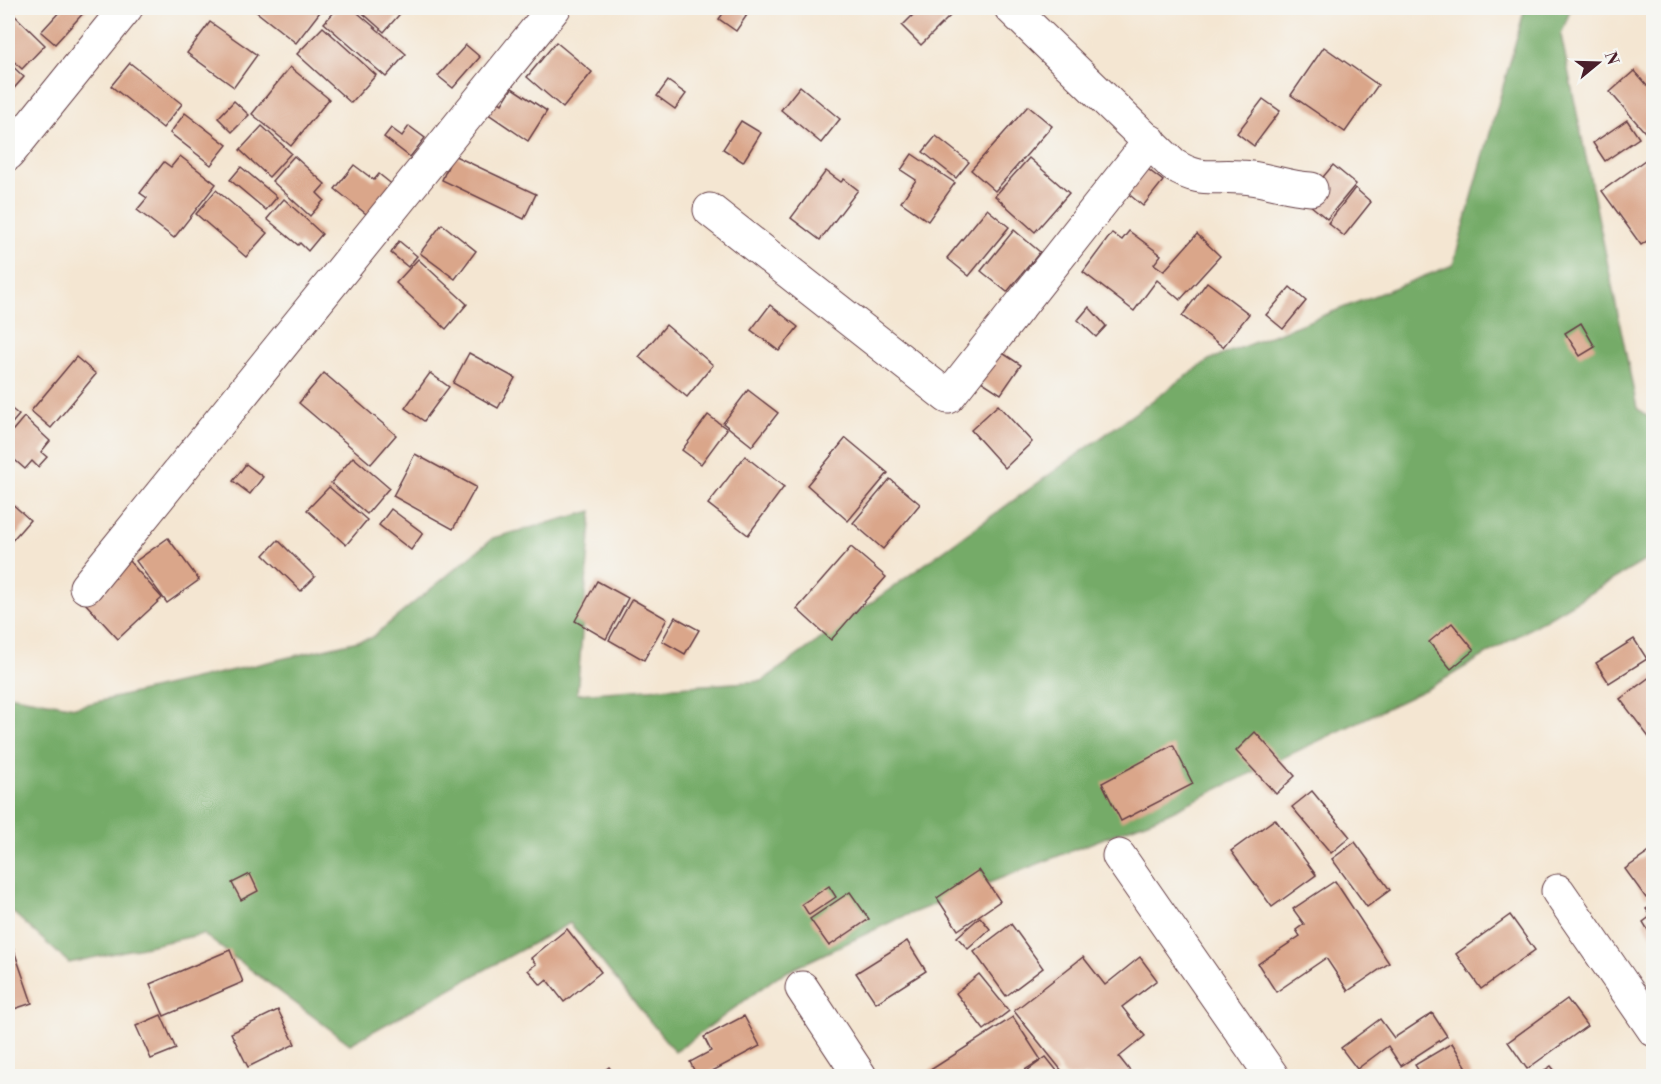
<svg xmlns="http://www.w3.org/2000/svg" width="1661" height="1084" font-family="'Libre Bodoni',serif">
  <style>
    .forest { fill: #74ab68; stroke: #5f654a; stroke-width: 1.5 }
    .building { fill: #daa68a }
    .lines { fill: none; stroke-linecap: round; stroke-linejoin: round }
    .minor-casing { stroke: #643d44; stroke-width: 35 }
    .minor { stroke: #fff; stroke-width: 33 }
  </style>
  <rect width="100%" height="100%" fill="#f6f6f2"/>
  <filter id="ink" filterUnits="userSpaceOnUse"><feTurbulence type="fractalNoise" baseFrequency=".0167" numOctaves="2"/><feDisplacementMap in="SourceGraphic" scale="12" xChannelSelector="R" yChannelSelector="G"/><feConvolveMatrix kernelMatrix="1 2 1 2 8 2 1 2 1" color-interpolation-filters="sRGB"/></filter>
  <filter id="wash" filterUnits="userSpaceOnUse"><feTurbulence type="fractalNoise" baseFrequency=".008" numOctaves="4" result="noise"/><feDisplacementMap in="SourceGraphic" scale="24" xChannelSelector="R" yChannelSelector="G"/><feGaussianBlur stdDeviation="1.35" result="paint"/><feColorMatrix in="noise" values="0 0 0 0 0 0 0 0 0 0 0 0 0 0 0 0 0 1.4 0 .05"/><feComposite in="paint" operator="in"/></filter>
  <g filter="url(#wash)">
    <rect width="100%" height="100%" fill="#f4e6d2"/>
    <polygon class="forest" points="1525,8 1571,8 1561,35 1637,408 1653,421 1653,556 1431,687 1168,813 897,919 778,976 675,1052 570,923 350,1044 203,934 69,963 8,908 8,695 75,707 371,638 493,538 592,511 577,694 762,681 1209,360 1453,265"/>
    <g id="blocks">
      <g class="building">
        <polygon points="63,8 88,8 55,44 41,32"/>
        <polygon points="256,8 323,8 296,43 254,10"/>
        <polygon points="338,8 352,8 406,54 386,77 324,23"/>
        <polygon points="357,8 405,8 384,32"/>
        <polygon points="727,8 736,8 747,15 736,31 719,19"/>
        <polygon points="920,8 946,8 952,14 921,45 902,26"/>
        <polygon points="8,9 45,45 22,69 8,56"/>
        <polygon points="210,22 257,55 234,87 187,53"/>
        <polygon points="323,27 376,75 351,103 297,54"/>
        <polygon points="556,42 592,72 563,108 527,77"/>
        <polygon points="466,45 480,57 453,88 438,76"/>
        <polygon points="1324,47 1378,85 1345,132 1291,95"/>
        <polygon points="8,62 24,77 8,95"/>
        <polygon points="130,63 182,104 163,128 111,86"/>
        <polygon points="290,67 329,99 291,146 252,114"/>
        <polygon points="1634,71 1654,94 1654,135 1650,138 1610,92"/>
        <polygon points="668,81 686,94 675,109 657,96"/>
        <polygon points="800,86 840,119 821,143 781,110"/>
        <polygon points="512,88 547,111 528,141 484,111 492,98 502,104"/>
        <polygon points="1263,99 1280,111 1254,146 1237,133"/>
        <polygon points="234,101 249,115 232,132 218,118"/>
        <polygon points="1028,106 1052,126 995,191 971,170"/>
        <polygon points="185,113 227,145 211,165 170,133"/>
        <polygon points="1627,120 1639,138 1605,161 1593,143"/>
        <polygon points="741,121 761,133 743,162 723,149"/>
        <polygon points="262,126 291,153 269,177 240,150"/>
        <polygon points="409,126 425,138 410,157 384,137 391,128 402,136"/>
        <polygon points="936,136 969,162 956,178 923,152"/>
        <polygon points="912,154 955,183 928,221 901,202 916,180 901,170"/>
        <polygon points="453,155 536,194 524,219 442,180"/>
        <polygon points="180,156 216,184 174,238 137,210 147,198 140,193 164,162 171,167"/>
        <polygon points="294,156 325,184 317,193 324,200 310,216 272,181"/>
        <polygon points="1029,158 1069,193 1035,232 995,196"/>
        <polygon points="1645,160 1654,172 1654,236 1641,245 1602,191"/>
        <polygon points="354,165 374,180 379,174 394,186 370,217 335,189"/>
        <polygon points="1333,165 1356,184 1327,219 1304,200"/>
        <polygon points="241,167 277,197 266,210 230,180"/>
        <polygon points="1145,167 1163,181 1143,206 1125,191"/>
        <polygon points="826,171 841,182 844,179 858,190 820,240 791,218"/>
        <polygon points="1355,188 1371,202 1344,236 1328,223"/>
        <polygon points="216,190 267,233 246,257 196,214"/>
        <polygon points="284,199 322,234 308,251 300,243 298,245 267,219"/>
        <polygon points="987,209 1009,227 969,276 947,258"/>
        <polygon points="442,224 476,251 455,279 420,253"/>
        <polygon points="1014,230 1040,252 1007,292 981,271"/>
        <polygon points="1129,231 1161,255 1154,264 1164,271 1197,234 1220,256 1180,300 1157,280 1134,311 1083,272 1112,233 1122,240"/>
        <polygon points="399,241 417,256 408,267 391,253"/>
        <polygon points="418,259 467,304 446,329 396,283"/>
        <polygon points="1207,282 1249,314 1223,347 1182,316"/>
        <polygon points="1290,287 1306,301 1283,329 1266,315"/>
        <polygon points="770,305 798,327 779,351 751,330"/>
        <polygon points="1089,307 1106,326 1096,337 1078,320"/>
        <polygon points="1581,323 1595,347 1580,356 1565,333"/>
        <polygon points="666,325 713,365 687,397 639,357"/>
        <polygon points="1001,352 1021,365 1001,394 981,381"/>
        <polygon points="469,353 515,378 498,408 453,383"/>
        <polygon points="76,357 96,374 51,428 31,411"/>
        <polygon points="324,373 396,435 371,464 299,403"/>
        <polygon points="430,373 449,387 424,421 405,408"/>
        <polygon points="748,390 778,413 752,446 723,423"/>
        <polygon points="998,405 1032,442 1005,468 971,430"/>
        <polygon points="8,406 19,415 8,428"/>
        <polygon points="708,415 727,429 701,464 682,450"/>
        <polygon points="24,417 50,441 41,452 47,457 38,467 32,461 25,469 8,454 8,436"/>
        <polygon points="846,438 888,473 848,521 807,485"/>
        <polygon points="415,454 476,487 453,529 393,496"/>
        <polygon points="745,456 784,487 748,535 708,504"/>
        <polygon points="353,457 389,488 367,514 331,483"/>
        <polygon points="246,464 263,477 250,494 233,481"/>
        <polygon points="890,479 920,504 883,549 853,523"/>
        <polygon points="329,487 367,520 346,545 307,510"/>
        <polygon points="8,500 30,520 8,545"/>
        <polygon points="391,509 423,533 411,550 379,525"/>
        <polygon points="168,538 199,580 167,603 136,561"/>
        <polygon points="278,540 315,577 301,591 264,555"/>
        <polygon points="851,547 886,577 831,640 797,609"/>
        <polygon points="129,561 162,598 118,639 85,603"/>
        <polygon points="597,581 628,598 606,639 575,621"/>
        <polygon points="632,599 667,619 644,660 609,640"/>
        <polygon points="675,617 699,630 685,654 662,641"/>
        <polygon points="1452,623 1474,650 1451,669 1429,642"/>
        <polygon points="1634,639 1647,659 1609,683 1596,663"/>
        <polygon points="1654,674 1654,744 1620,699"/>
        <polygon points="1255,732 1295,776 1276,794 1236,751"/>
        <polygon points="1173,745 1193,784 1121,821 1102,783"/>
        <polygon points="1312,791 1350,837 1331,853 1292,807"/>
        <polygon points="1275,819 1316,875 1272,907 1231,851"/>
        <polygon points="1355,842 1390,890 1367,907 1332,859"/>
        <polygon points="1654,849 1654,892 1646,898 1625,869"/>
        <polygon points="979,870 1000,901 958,930 937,898"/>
        <polygon points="250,874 258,891 241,900 232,883"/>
        <polygon points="1335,881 1389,963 1348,991 1326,958 1276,992 1258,964 1300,936 1296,930 1304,924 1293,909"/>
        <polygon points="829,886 836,897 809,915 802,904"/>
        <polygon points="850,892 869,919 829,946 810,919"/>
        <polygon points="1654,904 1654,940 1643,922 1651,916 1646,909"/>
        <polygon points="1510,915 1535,950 1481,989 1456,954"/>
        <polygon points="980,917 990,929 968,949 957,937"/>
        <polygon points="1011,924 1043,968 1006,996 974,952"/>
        <polygon points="567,929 601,972 564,1002 547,980 541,985 528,970 536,964 531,958"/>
        <polygon points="8,933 32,1003 8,1011"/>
        <polygon points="907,941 926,971 876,1003 856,973"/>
        <polygon points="230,950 243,982 164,1016 150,984"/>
        <polygon points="1083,957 1105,985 1140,957 1157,980 1122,1007 1145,1036 1119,1057 1134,1076 1066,1076 1014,1011"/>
        <polygon points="979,974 1009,1011 984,1030 956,993"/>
        <polygon points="1567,999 1587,1026 1527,1069 1508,1042"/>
        <polygon points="278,1010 295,1044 248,1067 231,1033"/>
        <polygon points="1432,1013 1447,1036 1401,1066 1388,1046 1357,1069 1341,1048 1380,1019 1394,1038"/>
        <polygon points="161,1015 176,1049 151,1059 136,1026"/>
        <polygon points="744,1016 760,1046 703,1076 697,1076 690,1062 711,1051 704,1037"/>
        <polygon points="1013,1017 1041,1060 1015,1076 921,1076"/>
        <polygon points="1452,1043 1472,1076 1422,1076 1415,1065"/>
        <polygon points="1046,1057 1058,1072 1051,1076 1020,1076"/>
        <polygon points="1551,1066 1559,1076 1536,1076"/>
        <polygon points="609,1067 616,1076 597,1076"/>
      </g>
    </g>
  </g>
  <g filter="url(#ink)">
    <use href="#blocks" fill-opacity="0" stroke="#643d44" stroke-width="1.5"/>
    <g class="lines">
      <defs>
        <g id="minor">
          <path d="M1011,8L1173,165C1200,182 1211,175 1241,177C1265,178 1287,188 1311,189"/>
          <polyline points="8,154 126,8"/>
          <polyline points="710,210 948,397 1150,141"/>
          <polyline points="86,587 554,8"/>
          <polyline points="1119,856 1272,1076"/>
          <polyline points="1558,891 1654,1030"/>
          <polyline points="802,988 860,1076"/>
        </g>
      </defs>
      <use href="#minor" class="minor-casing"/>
      <use href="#minor" class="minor"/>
    </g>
  </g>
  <rect width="1661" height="1084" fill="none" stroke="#f6f6f2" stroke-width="30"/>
  <g transform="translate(1598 63) rotate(71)" stroke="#f6f6f2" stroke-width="4.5" paint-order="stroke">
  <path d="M0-4.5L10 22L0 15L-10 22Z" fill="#4a1f2b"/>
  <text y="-9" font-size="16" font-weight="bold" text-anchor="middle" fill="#4a1f2b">N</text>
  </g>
</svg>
